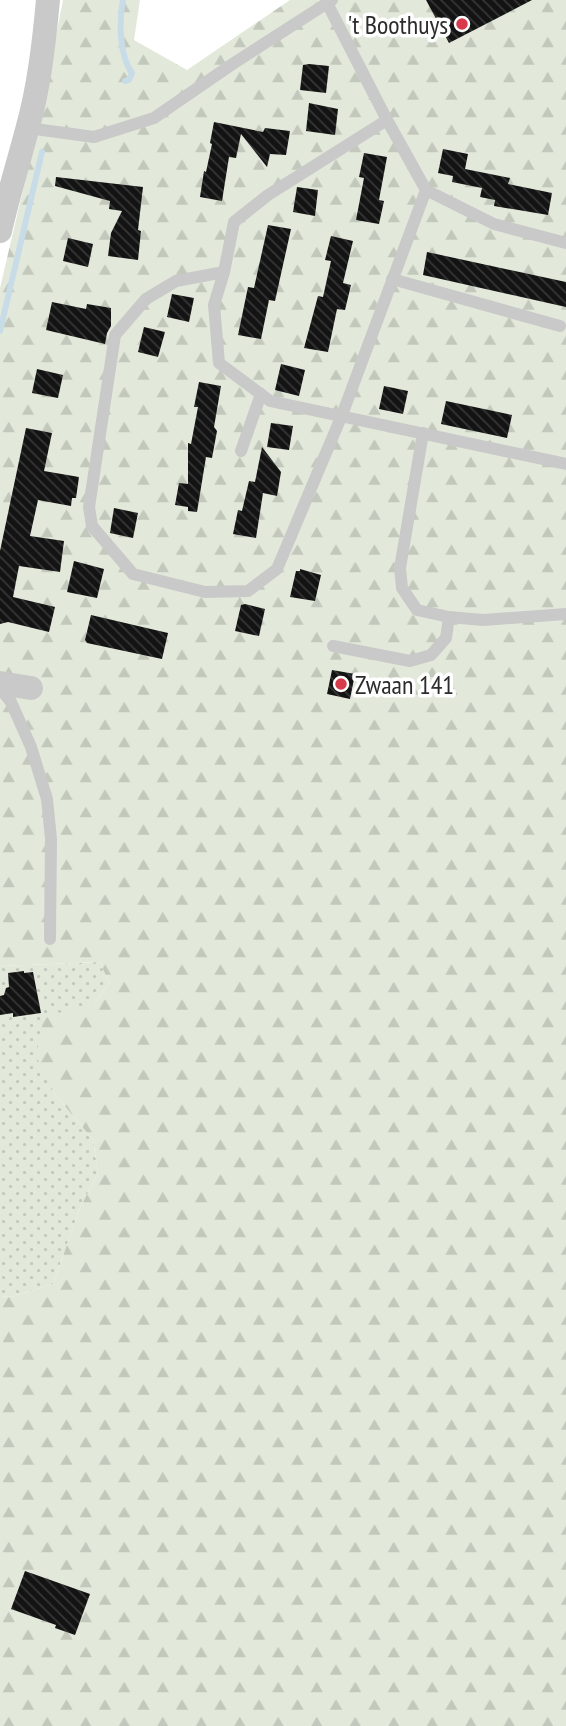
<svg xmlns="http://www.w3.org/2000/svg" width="566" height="1726" font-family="'PT Sans Narrow',sans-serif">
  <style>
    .grass { fill: url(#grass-dots) }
    .forest { fill: url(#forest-firs) }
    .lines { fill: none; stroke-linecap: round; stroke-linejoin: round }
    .stream { stroke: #c8dce8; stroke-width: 6 }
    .building { fill: url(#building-back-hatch) }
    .lane { stroke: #c9c9c9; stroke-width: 12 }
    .street { stroke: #c9c9c9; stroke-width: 24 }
    .poi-dot { fill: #d73a4a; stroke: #fff; stroke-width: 2.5 }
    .labels { text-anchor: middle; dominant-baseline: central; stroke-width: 7; stroke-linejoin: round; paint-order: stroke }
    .poi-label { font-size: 26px; fill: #2c2c2c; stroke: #fff; text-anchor: end }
  </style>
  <defs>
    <pattern id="grass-dots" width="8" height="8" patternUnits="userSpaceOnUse" patternTransform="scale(1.75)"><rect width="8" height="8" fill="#e2e9da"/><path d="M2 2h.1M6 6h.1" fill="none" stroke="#c2c8bb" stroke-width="1.8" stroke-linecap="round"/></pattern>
    <pattern id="forest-firs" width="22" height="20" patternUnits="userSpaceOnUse" patternTransform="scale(1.75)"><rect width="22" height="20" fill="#e2e9da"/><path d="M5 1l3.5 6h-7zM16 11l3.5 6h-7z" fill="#c2c8bb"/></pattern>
    <pattern id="building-back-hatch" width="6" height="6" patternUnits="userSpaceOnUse" patternTransform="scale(1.75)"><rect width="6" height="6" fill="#131313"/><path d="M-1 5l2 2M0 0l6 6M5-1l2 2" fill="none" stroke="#363636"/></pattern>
  </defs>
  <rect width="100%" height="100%" fill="#fff"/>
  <polygon class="grass" points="100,962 109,983 93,1005 54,1093 93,1140 98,1173 80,1208 53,1284 11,1297 0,1296 0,966"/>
  <polygon class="forest" points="63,0 140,0 134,40 187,70 290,0 566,0 566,1726 0,1726 0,1296 11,1297 53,1284 80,1208 98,1173 93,1140 54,1093 36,1056 44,1016 93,1005 109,983 100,962 0,966 0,288 39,122"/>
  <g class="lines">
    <g class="stream">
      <path d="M123,0C119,21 119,55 132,73L129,80L125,81"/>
      <polyline points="0,331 42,152"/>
    </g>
  </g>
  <g class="building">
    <polygon points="426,0 532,0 449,43"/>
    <polygon points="309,64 329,66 326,93 300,90 303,65"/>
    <polygon points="309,103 338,109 335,135 306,131"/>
    <polygon points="214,122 263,132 265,128 290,131 286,155 270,154 267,167 241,134 236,158 229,157 222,201 200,197 204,171 206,172 212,144 210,143"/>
    <polygon points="443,149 468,154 465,169 510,178 508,184 552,193 548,215 494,206 495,200 480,197 482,188 452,182 453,176 438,173"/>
    <polygon points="364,153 387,157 379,200 384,201 379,224 356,220 364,178 359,177"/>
    <polygon points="56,177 143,187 138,230 141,231 138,260 108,256 111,233 122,211 109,209 110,201 55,186"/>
    <polygon points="297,187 318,190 315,216 293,212"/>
    <polygon points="268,225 291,229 275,301 269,300 261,339 238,335 248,287 254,288"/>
    <polygon points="331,236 353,241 343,283 351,285 345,310 337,309 328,352 304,348 318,296 323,297 331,261 325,260"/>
    <polygon points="68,238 93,244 88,267 63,261"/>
    <polygon points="427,252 566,282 566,307 423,275"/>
    <polygon points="172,294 194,298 189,322 167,317"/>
    <polygon points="52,302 86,309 87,304 111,308 111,326 107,333 105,344 46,330"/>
    <polygon points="144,327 165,332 158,357 138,352"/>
    <polygon points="281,364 305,370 299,396 275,390"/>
    <polygon points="37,369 63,375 58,398 32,393"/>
    <polygon points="199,382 221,386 214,427 217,431 212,458 206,457 197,512 188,511 188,507 175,505 179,483 188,484 188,443 191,444 198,407 194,407"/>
    <polygon points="384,386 408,391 403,414 379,409"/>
    <polygon points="446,401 512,415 507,438 441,424"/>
    <polygon points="271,423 293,426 289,450 267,447"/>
    <polygon points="26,428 52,433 44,471 79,477 76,498 72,498 71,506 38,500 30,536 64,541 60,572 19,566 13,597 55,607 49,632 8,622 0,624 0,551"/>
    <polygon points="262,447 281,472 277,496 263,493 256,538 233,534 238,510 242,511 249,481 255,482"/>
    <polygon points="114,508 138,513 133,538 110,533"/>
    <polygon points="74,561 104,569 97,598 67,592"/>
    <polygon points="300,569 321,575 315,601 290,597 296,571 300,571"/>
    <polygon points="245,604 265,609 259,636 235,631 241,605"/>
    <polygon points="91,615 168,633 162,659 87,643 85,640"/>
    <polygon points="332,670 355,674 350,699 327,694"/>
    <polygon points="24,971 24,973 33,972 41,1013 13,1017 13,1013 0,1015 0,996 4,995 6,988 9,987 8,973"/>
    <polygon points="25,1571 90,1594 75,1635 55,1628 56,1625 11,1609"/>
  </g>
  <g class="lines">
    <g class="lane">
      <polyline points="327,3 387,120 426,190 494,224 566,243"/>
      <polyline points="387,120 268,195 234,222 224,272 176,281 146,299 115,335 89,507 92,526 133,574 205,592 248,591 277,569 342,415 426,190"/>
      <polyline points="28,128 94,137 154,118 231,65 332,0"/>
      <polyline points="224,272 214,305 219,363 270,401 566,464"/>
      <polyline points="392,279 560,326"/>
      <polyline points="423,433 400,568 402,588 417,610 449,617 483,620 566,614"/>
      <polyline points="241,451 261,394"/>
      <polyline points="333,646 410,661 431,655 446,638 449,617"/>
      <polyline points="0,688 11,702 31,747 47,799 51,839 50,939"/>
    </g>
    <g class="street">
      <path d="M0,231C8,196 18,164 27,130C39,88 44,43 48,0"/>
      <polyline points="0,683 31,688"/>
    </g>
  </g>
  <g class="poi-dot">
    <circle cx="462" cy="24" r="7"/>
    <circle cx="341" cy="684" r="7"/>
  </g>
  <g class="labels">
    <g class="poi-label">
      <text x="448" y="24">'t Boothuys</text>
      <text x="355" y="684" text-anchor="start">Zwaan 141</text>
    </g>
  </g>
</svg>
